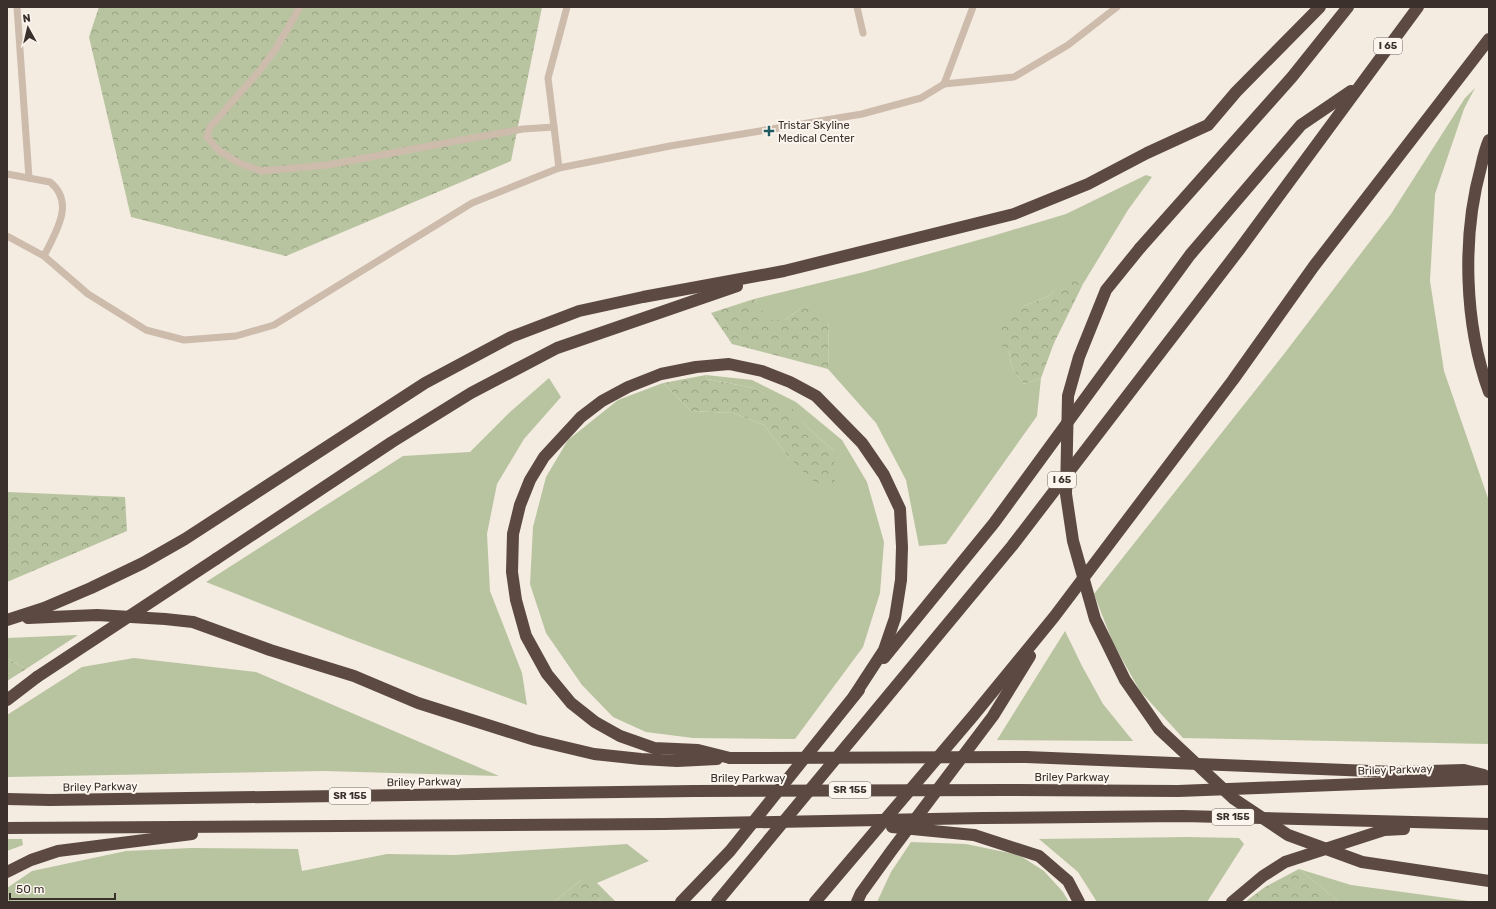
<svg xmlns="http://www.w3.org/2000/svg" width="1496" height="909" font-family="Rubik,sans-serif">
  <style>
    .grass { fill: #b8c4a0 }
    .forest { fill: url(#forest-crowns) }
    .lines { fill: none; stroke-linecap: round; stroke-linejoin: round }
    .lane { stroke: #cdbbac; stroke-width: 7 }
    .highway { stroke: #5c4a42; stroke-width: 12 }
    .highway-bridge { stroke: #5c4a42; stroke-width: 12 }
    .poi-dot { fill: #1f5a5e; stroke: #fbf5ee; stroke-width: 1.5 }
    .labels { text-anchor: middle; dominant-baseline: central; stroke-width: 4; stroke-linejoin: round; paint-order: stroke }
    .shield { fill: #fbf5ee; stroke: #756b66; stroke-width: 1 }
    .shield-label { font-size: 10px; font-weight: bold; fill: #3b302b }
    .poi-label { font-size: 11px; fill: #3b302b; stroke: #fbf5ee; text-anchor: start }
    .street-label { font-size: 11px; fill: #3b302b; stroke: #fbf5ee }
  </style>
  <defs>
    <pattern id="forest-crowns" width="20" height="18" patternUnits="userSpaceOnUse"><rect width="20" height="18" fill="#b8c4a0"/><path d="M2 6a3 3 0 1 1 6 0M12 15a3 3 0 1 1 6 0" fill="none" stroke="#97a083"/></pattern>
  </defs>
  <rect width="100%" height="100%" fill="#f4ebe1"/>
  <g class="grass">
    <polygon points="1475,88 1464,109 1435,194 1430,281 1444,371 1489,501 1489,744 1183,738 1140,691 1113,643 1094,594 1284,354 1391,214 1465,98"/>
    <polygon points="1146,175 1152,177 1128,210 1083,284 1067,277 1049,296 1024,306 1009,350 1011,366 1024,384 1041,378 1037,416 946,544 919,546 906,480 876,423 828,369 829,318 800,309 785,320 768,320 754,299 864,272 989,237 1066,214"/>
    <polygon points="706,375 752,380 796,402 842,440 867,482 884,542 880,593 863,647 795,739 693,738 646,732 613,717 582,685 546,633 530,584 533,527 546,477 568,440 618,400 663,383 691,411 733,413 764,425 789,458 834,451 808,428 791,408 754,388 707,379"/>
    <polygon points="549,378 561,397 524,439 497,484 487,534 490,591 522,673 527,705 348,638 206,582 403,456 470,452 510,412"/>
    <polygon points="1065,631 1082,666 1103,704 1133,741 997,740"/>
    <polygon points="78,635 26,669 7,658 7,638"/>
    <polygon points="134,658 256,672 499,776 324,771 7,777 7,715 82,667"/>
    <polygon points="1187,837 1239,838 1244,844 1207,902 1097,902 1078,872 1039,839"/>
    <polygon points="7,839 22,839 23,845 7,851"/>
    <polygon points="911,842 966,844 1019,855 1044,871 1063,892 1069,902 877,902 891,872"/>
    <polygon points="627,844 649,861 597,883 616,902 596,902 601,898 581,880 554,902 7,902 7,888 32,871 126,851 191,848 298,849 302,871 387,854 455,855"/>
    <polygon points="1299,869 1351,885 1476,902 1339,902"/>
  </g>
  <g class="forest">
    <polygon points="99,7 542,7 511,161 286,256 131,217 89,37"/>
    <polygon points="1067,276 1083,284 1054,343 1041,378 1024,384 1011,366 1009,350 997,344 1003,322 1014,304 1024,306 1049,296"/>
    <polygon points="754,299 769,320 785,320 800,309 817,308 829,318 828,369 732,344 711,313"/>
    <polygon points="706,375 707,379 754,388 791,407 808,428 834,451 835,482 821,488 789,458 764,425 733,413 691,411 663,383"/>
    <polygon points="7,492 125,497 127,531 7,582"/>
    <polygon points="7,658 26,669 7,681"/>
    <polygon points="1299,869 1339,902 1245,902 1265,887"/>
    <polygon points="581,880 597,884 601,898 596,902 554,902"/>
  </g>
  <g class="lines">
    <g class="lane">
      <polyline points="17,7 29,178"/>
      <polyline points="300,7 275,50 261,69 210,127 207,137 218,150 239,163 261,171 328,165 467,139 523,129 554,127"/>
      <polyline points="857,7 863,33"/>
      <polyline points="944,84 973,7"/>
      <polyline points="559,168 548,78 567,7"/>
      <path d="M7,174L50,182C76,203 55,233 44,256"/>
      <polyline points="7,236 44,256 88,294 146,330 184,340 236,336 274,325 472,203 559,168 670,146 862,114 921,98 944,84 1014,77 1068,45 1117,7"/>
    </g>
    <g class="highway">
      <path d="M1489,140C1485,149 1483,158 1481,167C1462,236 1464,323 1489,392"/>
      <polyline points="1140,248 1292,77 1348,7"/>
      <polyline points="216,559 392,442 471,393 557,348 737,286"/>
      <polyline points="28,618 97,615 165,619 193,622 270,650 354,676 418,703 535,740 594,754 641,759 677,761 717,759"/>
      <polyline points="7,620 44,608 91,588 143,563 185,539 425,383 511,337 579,311 643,297 784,271 1014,214 1088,184 1147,153 1208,125 1236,92 1320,7"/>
      <polyline points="884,658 994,523 1190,255 1301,125 1351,91"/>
      <polyline points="7,700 37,677"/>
      <polyline points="1026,757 1395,772 1464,770 1484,775"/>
      <polyline points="730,758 698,750 654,748 620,736 595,722 571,703 547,674 526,636 516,600 512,572 513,534 520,505 530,480 544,457 581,417 602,401 628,387 661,374 696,367 729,364 762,371 790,382 816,396 862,443 884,475 900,509 902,547 901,580 895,618 884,650 854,696"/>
      <polyline points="1006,790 1178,791 1489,779"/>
      <polyline points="7,799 50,800 694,791"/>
      <polyline points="983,818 1183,816 1489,824"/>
      <polyline points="7,828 663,824"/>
      <polyline points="974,835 1039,856 1068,881 1079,902"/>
      <polyline points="7,872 31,860 58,851 192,834"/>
      <polyline points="681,902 730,851 859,690"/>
      <polyline points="717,902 1012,546 1239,250 1418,7"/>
      <polyline points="815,902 973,716 1054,617 1233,380 1314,266 1489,39"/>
      <polyline points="857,902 861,893 892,850 993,716 1030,656"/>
      <polyline points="1232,902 1263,876 1285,862 1384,830 1404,829"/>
    </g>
    <g class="highway-bridge">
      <polyline points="1140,248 1106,290 1079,357 1068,396 1066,494 1073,541 1095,619 1125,680 1159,729 1234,799 1288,835 1362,862 1489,881"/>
      <polyline points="37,677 216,559"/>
      <polyline points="730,758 1026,757"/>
      <polyline points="694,791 1006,790"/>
      <polyline points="663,824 983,818"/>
      <polyline points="892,827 974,835"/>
    </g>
  </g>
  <path class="poi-dot" d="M767 125h4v4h4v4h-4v4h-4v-4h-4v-4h4z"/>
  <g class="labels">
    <g class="shield">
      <rect x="1374" y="38" width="28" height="16" rx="3"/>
      <rect x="1048" y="472" width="28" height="16" rx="3"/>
      <rect x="829" y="782" width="42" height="16" rx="3"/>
      <rect x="329" y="788" width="42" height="16" rx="3"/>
      <rect x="1212" y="809" width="42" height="16" rx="3"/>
    </g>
    <g class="shield-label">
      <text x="1388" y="46">I 65</text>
      <text x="1062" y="480">I 65</text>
      <text x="850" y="790">SR 155</text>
      <text x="350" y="796">SR 155</text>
      <text x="1233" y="817">SR 155</text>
    </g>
    <g class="poi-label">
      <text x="778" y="125">Tristar Skyline<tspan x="778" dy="13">Medical Center</tspan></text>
    </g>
    <g class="street-label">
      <text transform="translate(1395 770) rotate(-2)">Briley Parkway</text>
      <text x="1072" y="777">Briley Parkway</text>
      <text x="748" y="778">Briley Parkway</text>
      <text transform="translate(424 782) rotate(-1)">Briley Parkway</text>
      <text transform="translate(100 787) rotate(-1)">Briley Parkway</text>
    </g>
  </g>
  <rect width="1496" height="909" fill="none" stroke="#3b302b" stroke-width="16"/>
  <g transform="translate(28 28) rotate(352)" stroke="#fbf5ee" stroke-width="3" paint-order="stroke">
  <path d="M0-3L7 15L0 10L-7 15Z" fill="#3b302b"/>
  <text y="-6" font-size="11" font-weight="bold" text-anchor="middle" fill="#3b302b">N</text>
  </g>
  <path d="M10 893v6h105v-6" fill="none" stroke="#3b302b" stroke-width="2"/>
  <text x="16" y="893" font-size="12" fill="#3b302b" stroke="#fbf5ee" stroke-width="3" paint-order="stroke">50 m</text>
</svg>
